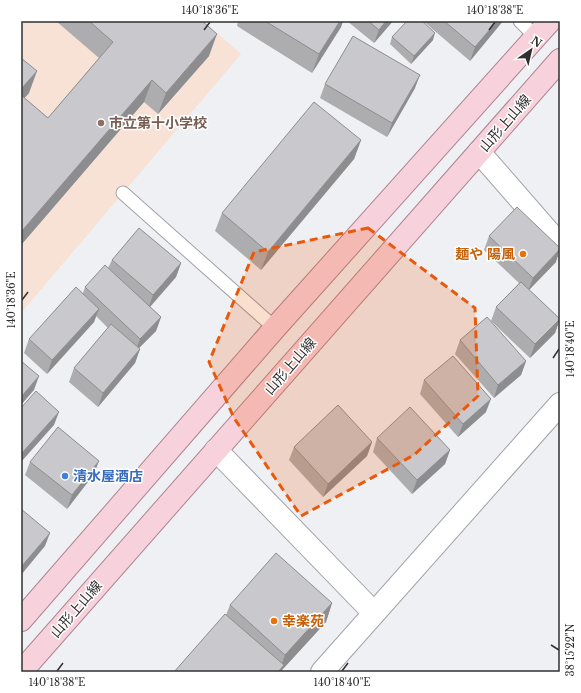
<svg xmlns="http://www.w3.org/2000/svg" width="581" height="693" font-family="'Libre Baskerville','Noto Sans JP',serif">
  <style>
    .industrial { fill: #f8e1d5 }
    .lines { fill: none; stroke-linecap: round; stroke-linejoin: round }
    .service-casing { stroke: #a3a3a7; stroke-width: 15 }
    .minor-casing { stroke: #a3a3a7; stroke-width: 24 }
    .tertiary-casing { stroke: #a3a3a7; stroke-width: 24 }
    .primary-casing { stroke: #ae8491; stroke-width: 24 }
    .service { stroke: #fff; stroke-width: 13 }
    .minor { stroke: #fff; stroke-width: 22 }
    .tertiary { stroke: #fff; stroke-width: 22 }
    .primary { stroke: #f7d1dc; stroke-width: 22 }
    .wall { fill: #adadb0 }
    .shaded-wall { fill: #8d8d90 }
    .building { fill: #c9c9cd; stroke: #8d8d90 }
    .marked { fill: #e8590c; fill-opacity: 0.2; stroke: #e8590c; stroke-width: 3; stroke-dasharray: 8 5; stroke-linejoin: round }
    .ticks { fill: none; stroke: #303032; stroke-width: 1.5 }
    .education-dot { fill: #8d6e63; stroke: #fff; stroke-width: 1.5 }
    .food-dot { fill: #e8710a; stroke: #fff; stroke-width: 1.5 }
    .shop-dot { fill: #3f7fe0; stroke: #fff; stroke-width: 1.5 }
    .labels { text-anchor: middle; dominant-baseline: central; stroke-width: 3; stroke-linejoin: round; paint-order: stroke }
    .education-label { font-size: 14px; font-weight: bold; fill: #785e54; stroke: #fff; text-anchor: start }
    .street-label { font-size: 14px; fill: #303032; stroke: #fff }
    .food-label { font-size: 14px; font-weight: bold; fill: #c56008; stroke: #fff; text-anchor: end }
    .shop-label { font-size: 14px; font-weight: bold; fill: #366cbe; stroke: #fff; text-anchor: start }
    .neatline { fill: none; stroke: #303032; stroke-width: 1.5 }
    .ticks-label { font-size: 10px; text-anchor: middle; fill: #303032 }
  </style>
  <rect width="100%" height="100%" fill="#eff0f4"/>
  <polygon class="industrial" points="21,21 203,21 241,54 21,313"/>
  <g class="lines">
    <defs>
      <g id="service">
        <polyline points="520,21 536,37"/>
        <polyline points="123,193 275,328"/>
      </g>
      <g id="minor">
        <polyline points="479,152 560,245"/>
        <polyline points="322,672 560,404"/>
      </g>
      <polyline id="tertiary" points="216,450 374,613"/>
      <g id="primary">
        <polyline points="21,620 275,328 550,21"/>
        <polyline points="21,672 560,60"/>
      </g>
    </defs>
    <use href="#service" class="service-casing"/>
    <use href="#minor" class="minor-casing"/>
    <use href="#tertiary" class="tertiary-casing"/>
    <use href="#primary" class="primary-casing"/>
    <use href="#service" class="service"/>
    <use href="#minor" class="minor"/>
    <use href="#tertiary" class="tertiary"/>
    <use href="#primary" class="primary"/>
  </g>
  <g class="wall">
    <polygon points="56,21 202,21 209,56 158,114 144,102 21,245 21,58 29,93 24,98 48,118 99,58"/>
    <polygon points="238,21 343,21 341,27 312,73 237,26"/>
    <polygon points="347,21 393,21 374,43"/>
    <polygon points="423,21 503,21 470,61"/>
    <polygon points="392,37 433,40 411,64 390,44"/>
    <polygon points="325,84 415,88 387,137 320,98"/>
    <polygon points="361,140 354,159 261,270 215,231 222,213"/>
    <polygon points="489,236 556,262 529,290 560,319 555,333 530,358 491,321 496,307 519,283 484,250"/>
    <polygon points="112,260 181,263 176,277 150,307 161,317 156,331 139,348 140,349 135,363 98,407 69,382 74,368 108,328 96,316 94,322 47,374 24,353 29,339 83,293 85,287 108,268"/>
    <polygon points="460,340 526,361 521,375 494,398 455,354"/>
    <polygon points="424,380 486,412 458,437 420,394"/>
    <polygon points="377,438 450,450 445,464 412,494 373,452"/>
    <polygon points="372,442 367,456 323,497 289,460 294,447"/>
    <polygon points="30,462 94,474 67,509 25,475"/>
    <polygon points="332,603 326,622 282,670 281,672 174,672 226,615 230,605"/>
  </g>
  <g class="shaded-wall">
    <polygon points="340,21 343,21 341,27 312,73 319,54"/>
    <polygon points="386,21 393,21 374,43 379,30"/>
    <polygon points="497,21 503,21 470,61 475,47"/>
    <polygon points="435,33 433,40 411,64 414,56"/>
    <polygon points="217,34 209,56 158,114 166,93"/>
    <polygon points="37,71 29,93 21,102 21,89"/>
    <polygon points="420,75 415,88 387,137 392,123"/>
    <polygon points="152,80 144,102 21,245 21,232"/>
    <polygon points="361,140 354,159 261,270 268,252"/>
    <polygon points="560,249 556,262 528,291 533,278"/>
    <polygon points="181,263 176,277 148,309 153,295"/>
    <polygon points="99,309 94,322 47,374 52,360"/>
    <polygon points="161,317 156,331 135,352 140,339"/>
    <polygon points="560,319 555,333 530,358 535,344"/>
    <polygon points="140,349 135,363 98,407 103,393"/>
    <polygon points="526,361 521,375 494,398 498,385"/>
    <polygon points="39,376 34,390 21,405 21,397"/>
    <polygon points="491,399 486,412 458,437 463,424"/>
    <polygon points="59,412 54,425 21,462 21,454"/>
    <polygon points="372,442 367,456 323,497 328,484"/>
    <polygon points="450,450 445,464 412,494 417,480"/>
    <polygon points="99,461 94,474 67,509 72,495"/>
    <polygon points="50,533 45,546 21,575 21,567"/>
    <polygon points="332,603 326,622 282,670 281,672 278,672 280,669 285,655"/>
  </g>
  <g class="building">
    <polygon points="89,21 202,21 217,34 166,93 152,80 21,232 21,95 48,118 113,42"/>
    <polygon points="265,21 340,21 319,54"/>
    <polygon points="368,21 386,21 379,30"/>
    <polygon points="407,21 422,21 435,33 414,56 392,37"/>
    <polygon points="444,21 497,21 475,47"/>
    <polygon points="353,36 420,75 392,123 325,84"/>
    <polygon points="21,58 37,71 21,89"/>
    <polygon points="314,102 361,140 268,252 222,213"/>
    <polygon points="517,207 560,248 560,249 533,278 489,236"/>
    <polygon points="139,228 181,263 153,295 112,260"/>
    <polygon points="105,265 161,317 140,339 85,287"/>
    <polygon points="521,282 560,319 535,344 496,307"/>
    <polygon points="76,287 99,309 52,360 29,339"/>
    <polygon points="487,317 526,361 498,385 460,340"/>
    <polygon points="111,324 140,349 103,393 74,368"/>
    <polygon points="453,356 491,399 463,424 424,380"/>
    <polygon points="21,361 39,376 21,397"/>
    <polygon points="36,391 59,412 21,454 21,408"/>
    <polygon points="338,405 372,442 328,484 294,447"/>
    <polygon points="410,407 450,450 417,480 377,438"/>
    <polygon points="58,427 99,461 72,495 30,462"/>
    <polygon points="21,509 50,533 21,567"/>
    <polygon points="276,553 332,603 285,655 230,605"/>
    <polygon points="225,614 284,665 278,672 174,672"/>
  </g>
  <path class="marked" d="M368,228L475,308L478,396L414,455L301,516L234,418L209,362L254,252Z"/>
  <path class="ticks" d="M204,30L210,22M489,30L495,22M22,300L28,292M553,358L559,349M551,645L559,650M57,671L63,663M342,671L348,663"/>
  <circle class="education-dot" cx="101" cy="123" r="4"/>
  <g class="food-dot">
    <circle cx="523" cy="254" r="4"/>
    <circle cx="274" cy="621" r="4"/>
  </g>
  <circle class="shop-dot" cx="65" cy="476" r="4"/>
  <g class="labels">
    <g class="education-label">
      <text x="109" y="123">市立第十小学校</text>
    </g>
    <g class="street-label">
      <text transform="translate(505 123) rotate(-49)">山形上山線</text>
      <text transform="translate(290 366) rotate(-49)">山形上山線</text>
      <text transform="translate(76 609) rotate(-49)">山形上山線</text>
    </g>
    <g class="food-label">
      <text x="515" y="254">麺や 陽風</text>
      <text x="282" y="621" text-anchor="start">幸楽苑</text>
    </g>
    <g class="shop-label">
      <text x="73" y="476">清水屋酒店</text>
    </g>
  </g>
  <rect width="581" height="693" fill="none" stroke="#ffffff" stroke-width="44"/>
  <g transform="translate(531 50) rotate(34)" stroke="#ffffff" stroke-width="3" paint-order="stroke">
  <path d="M0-3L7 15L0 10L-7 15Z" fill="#303032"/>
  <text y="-6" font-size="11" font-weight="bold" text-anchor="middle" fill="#303032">N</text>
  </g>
  <rect x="22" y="22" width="537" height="649" class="neatline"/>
  <g class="ticks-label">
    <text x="210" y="14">140°18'36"E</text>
    <text x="495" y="14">140°18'38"E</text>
    <text transform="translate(11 300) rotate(-90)" y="4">140°18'36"E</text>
    <text transform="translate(570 349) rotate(-90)" y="4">140°18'40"E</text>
    <text transform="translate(570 650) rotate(-90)" y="4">38°15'22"N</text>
    <text x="57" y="686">140°18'38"E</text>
    <text x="342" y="686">140°18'40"E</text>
  </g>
</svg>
